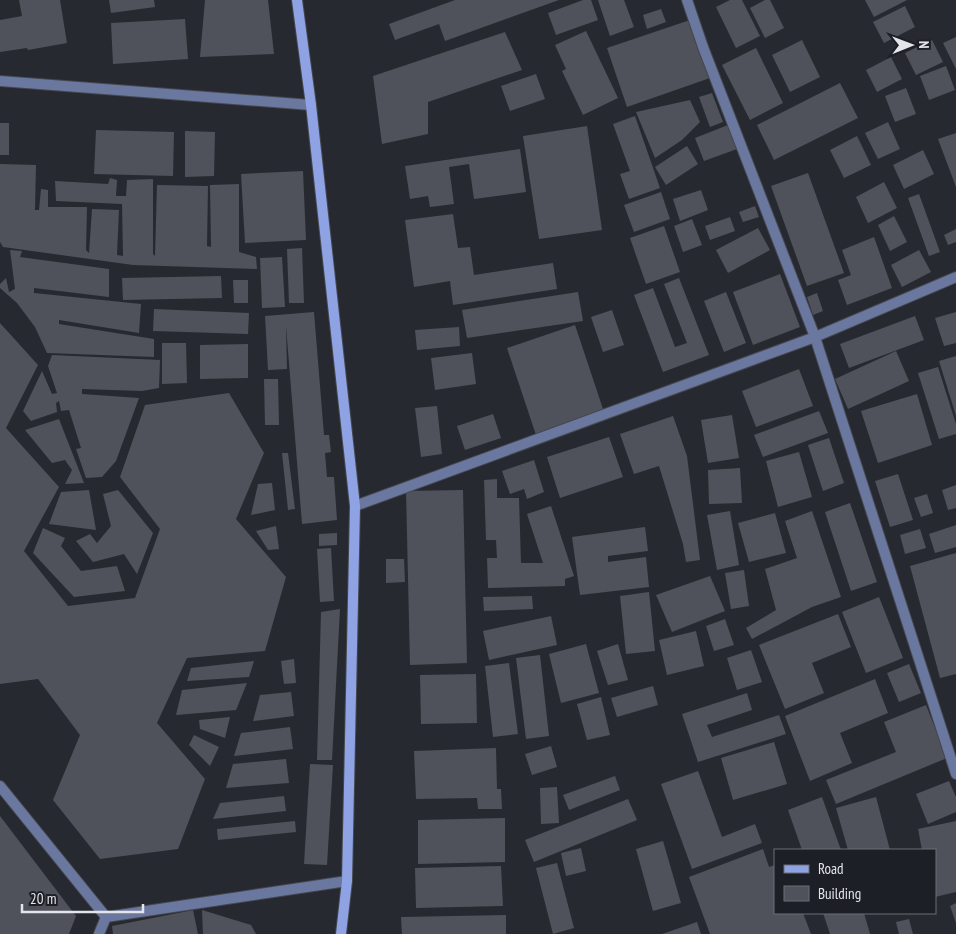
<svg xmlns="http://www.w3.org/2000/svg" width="956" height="934" font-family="'PT Sans Narrow',sans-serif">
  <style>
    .building { fill: #4f525a }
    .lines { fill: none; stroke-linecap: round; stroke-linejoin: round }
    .lane-casing { stroke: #45474e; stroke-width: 12 }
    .street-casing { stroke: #45474e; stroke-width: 12 }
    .secondary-casing { stroke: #45474e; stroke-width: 12 }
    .lane { stroke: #6a779f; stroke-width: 10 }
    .street { stroke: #6a779f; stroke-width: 10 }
    .secondary { stroke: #8ea2e4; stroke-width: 10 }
  </style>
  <rect width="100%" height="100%" fill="#272930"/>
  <g class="building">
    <polygon points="19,0 60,0 67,43 28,50 27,48 0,52 0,20 22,16"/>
    <polygon points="109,0 154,0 155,7 111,13"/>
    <polygon points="205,0 268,0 274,54 200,57"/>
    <polygon points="455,0 559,0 445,41 439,24 395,40 389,24"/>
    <polygon points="583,0 591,0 598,20 556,35 548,13"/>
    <polygon points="598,0 624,0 634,27 610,36"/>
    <polygon points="730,0 742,0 760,36 736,48 716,7"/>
    <polygon points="765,0 770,0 784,28 765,38 750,8"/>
    <polygon points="865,0 907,0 874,17"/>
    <polygon points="905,6 915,27 884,43 873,22"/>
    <polygon points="661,9 666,22 647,29 643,15"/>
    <polygon points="185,19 188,59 113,64 111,23"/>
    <polygon points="690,20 710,78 627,107 607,48"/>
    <polygon points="586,31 618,98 583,115 562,71 566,69 555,45"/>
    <polygon points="505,32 522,70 428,102 428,134 382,144 373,76"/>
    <polygon points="956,37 956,69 943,43"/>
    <polygon points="802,40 820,77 790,92 772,55"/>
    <polygon points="932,40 943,62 916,75 905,53"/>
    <polygon points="756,48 783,103 750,120 722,65"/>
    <polygon points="891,57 902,79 877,92 866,70"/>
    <polygon points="946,66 955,90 929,100 920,76"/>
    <polygon points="536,74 545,99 510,111 501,86"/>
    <polygon points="840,83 858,118 774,160 757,125"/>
    <polygon points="906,88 916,114 895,122 885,96"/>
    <polygon points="712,93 723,122 710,127 699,97"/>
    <polygon points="690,100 700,122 682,140 655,158 636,112"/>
    <polygon points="635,116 660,188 629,199 620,174 630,171 613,124"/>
    <polygon points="888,122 900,149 878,159 865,133"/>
    <rect x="0" y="123" width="9" height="32"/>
    <polygon points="728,125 737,149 704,161 695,138"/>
    <polygon points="587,126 602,230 539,239 523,136"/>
    <polygon points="96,130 174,132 173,176 94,174"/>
    <polygon points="185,131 215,132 214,176 185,177"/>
    <polygon points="956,133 956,187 938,139"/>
    <polygon points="857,136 871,165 844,178 830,150"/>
    <polygon points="687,146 698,164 666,185 655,167"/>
    <polygon points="520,149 526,192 474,199 469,164 449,167 454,204 430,207 428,196 410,199 405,166"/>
    <polygon points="923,150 934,174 904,189 893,165"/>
    <polygon points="0,164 36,165 35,210 39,210 41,189 48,190 48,207 87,207 86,250 89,253 92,209 119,210 117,255 123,256 122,204 56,201 55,181 108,184 110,178 117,180 116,196 126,196 127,180 153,179 153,254 155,256 157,185 208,186 207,246 211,247 210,185 239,184 239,252 256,257 257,269 133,265 3,247 0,242"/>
    <polygon points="303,171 306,240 245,243 241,174"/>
    <polygon points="808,173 844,273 807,286 771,186"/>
    <polygon points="884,182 897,208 868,223 856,197"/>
    <polygon points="701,190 708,210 680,221 673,199"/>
    <polygon points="661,192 670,219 634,232 624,205"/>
    <polygon points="919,194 940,252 929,256 908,198"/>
    <polygon points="755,206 759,217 743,222 739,212"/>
    <polygon points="453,214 458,248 470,247 474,275 553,263 557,289 453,305 450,281 414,287 405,220"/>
    <polygon points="894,216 907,242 890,251 878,225"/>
    <polygon points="730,217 735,231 710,240 705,226"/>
    <polygon points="692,219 702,245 683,252 674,226"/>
    <polygon points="664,226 680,272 646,284 630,238"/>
    <polygon points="758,228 770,250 728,273 716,250"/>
    <polygon points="956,229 956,242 948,245 944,235"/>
    <polygon points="874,237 892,288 847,305 838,280 851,275 842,250"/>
    <polygon points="302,248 304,303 289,303 287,249"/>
    <polygon points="10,250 22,251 20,257 109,269 109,297 34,288 34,293 141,304 139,333 59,320 59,324 154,339 154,357 47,353 35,327 17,303 0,288 0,284 6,278 9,292 15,289"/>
    <polygon points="919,250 931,272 902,287 891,265"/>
    <polygon points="282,257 285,307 262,308 260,258"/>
    <polygon points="780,274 800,327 753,345 733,292"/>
    <polygon points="221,276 222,298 123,300 122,278"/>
    <polygon points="679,278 709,355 663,372 634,295 653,288 675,347 687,343 664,284"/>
    <polygon points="233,280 248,280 248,303 234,303"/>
    <polygon points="578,292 583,321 467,338 462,310"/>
    <polygon points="726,292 746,343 724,352 704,301"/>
    <polygon points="817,293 823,311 813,315 807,297"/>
    <polygon points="154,309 249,313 248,334 153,331"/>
    <polygon points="612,310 624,345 603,352 591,317"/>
    <polygon points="314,312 324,435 329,435 331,452 325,453 327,477 334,477 337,520 302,524 286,326 287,369 268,370 265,316"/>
    <polygon points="956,312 956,343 944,346 935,318"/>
    <polygon points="915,316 924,340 849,368 840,344"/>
    <polygon points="0,323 38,365 6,428 59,487 24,551 68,606 135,598 160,529 120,477 145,405 229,393 264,453 236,519 286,577 265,651 187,658 157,723 205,779 178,849 100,859 53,800 80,735 38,679 0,684"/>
    <polygon points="575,325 604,412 536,435 507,348"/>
    <polygon points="459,327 460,346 417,350 415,330"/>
    <polygon points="162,343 186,343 187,383 162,384"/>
    <polygon points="248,344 248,378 200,379 200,345"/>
    <polygon points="896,351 909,381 848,409 835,379"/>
    <polygon points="472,353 476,384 435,390 431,358"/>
    <polygon points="52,355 160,360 159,388 142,391 82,389 82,394 139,398 116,461 102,477 86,478 76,449 81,448 69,410 61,411 59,401 56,403 57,412 31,421 23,411 42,371 52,394 57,393 48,366"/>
    <polygon points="956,356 956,416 939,361"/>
    <polygon points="938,367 956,424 956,434 939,439 918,373"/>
    <polygon points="799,369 813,406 756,427 742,391"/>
    <polygon points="264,379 278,379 279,425 265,425"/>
    <polygon points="917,394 932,445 878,463 861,411"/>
    <polygon points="437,406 442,454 421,457 415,408"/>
    <polygon points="819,411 828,433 763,457 754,435"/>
    <polygon points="493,414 501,438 465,450 457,426"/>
    <polygon points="732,415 739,458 708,463 701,420"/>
    <polygon points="673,416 687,456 700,560 686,562 683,544 659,466 634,474 620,434"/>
    <polygon points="59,419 84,483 65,484 72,470 65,460 52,463 25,430"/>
    <polygon points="609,437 623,477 560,498 547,457"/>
    <polygon points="829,438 844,483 823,491 808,445"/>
    <polygon points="799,452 812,497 778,507 766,461"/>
    <polygon points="282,453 288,453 295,509 288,510"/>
    <polygon points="534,460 544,492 527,499 524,489 510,494 502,471"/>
    <polygon points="740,468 742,503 709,504 708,470"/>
    <polygon points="898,474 913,520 890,527 875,481"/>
    <polygon points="497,479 497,498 519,498 521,563 543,563 527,514 551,506 574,576 565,579 565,586 488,588 487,558 497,558 496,540 486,540 484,480"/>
    <polygon points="272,483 275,510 251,515 258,484"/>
    <polygon points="956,485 956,508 948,510 942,490"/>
    <polygon points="89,490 96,530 49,524 61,492"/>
    <polygon points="118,490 153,533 137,574 124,554 93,562 76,541 90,534 97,543 111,526 103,494"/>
    <polygon points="463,490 467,663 410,665 406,491"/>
    <polygon points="927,494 933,513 921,517 914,498"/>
    <polygon points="850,503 877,582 851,591 825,512"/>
    <polygon points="730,511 739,565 717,570 707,515"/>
    <polygon points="812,511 841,597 812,607 752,639 746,628 776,610 765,569 797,558 785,521"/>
    <polygon points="775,513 786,553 749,562 738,523"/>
    <polygon points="956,525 956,547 935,553 929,534"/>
    <polygon points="276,526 279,549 268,550 256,531"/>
    <polygon points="645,527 648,551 608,556 608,562 646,557 649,587 580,595 572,537"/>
    <polygon points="43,528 65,538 61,546 81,571 117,566 125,591 74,597 33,553"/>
    <polygon points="920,529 926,548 905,554 900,535"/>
    <polygon points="337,533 337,545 319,546 319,534"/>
    <polygon points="331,548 334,601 320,602 317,549"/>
    <polygon points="956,553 956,674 940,678 910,566"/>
    <polygon points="386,559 404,559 405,582 386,583"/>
    <polygon points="744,570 749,606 731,609 725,573"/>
    <polygon points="710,576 725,611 672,632 656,595"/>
    <polygon points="649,592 655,651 626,654 620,596"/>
    <polygon points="532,596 533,609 484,611 483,597"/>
    <polygon points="879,597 903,658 866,673 842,612"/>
    <polygon points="340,609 332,760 317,760 321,612"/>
    <polygon points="838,614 851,647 812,663 824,693 785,709 759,645"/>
    <polygon points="551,616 557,645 489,660 483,631"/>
    <polygon points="725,619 734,645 714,651 706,626"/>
    <polygon points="696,631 704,666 667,675 659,640"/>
    <polygon points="586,644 599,693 561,703 549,654"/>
    <polygon points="618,644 628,680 608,685 597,651"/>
    <polygon points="751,650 762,682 737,690 727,658"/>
    <polygon points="540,655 549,736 526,739 516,658"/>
    <polygon points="294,659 296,683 284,684 281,661"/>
    <polygon points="254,661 249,677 187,681 191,668"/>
    <polygon points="509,663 518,734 493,737 485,666"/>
    <polygon points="909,664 921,693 899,702 887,673"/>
    <polygon points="476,674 477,723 421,724 420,675"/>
    <polygon points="875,679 888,713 840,733 852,763 810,781 785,716"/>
    <polygon points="247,683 236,710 176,715 182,690"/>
    <polygon points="653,686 658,705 617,717 611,698"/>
    <polygon points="291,692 294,716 253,721 260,695"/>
    <polygon points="747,693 752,710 707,725 712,737 779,715 786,734 698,762 682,714"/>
    <polygon points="601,697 610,735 587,740 577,704"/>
    <polygon points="926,705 947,758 836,804 826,780 896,752 884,722"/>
    <polygon points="230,717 225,738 200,729 199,720"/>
    <polygon points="290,727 293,749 234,756 241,733"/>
    <polygon points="194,735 219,747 210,766 189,745"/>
    <polygon points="774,742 787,784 733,800 721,758"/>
    <polygon points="551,746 557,767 532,775 525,754"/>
    <polygon points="496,748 497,789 501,789 502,809 478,809 477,798 416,799 414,751"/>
    <polygon points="286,759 289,783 226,788 233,764"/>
    <polygon points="310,764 333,765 327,865 304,864"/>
    <polygon points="698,771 722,837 755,824 762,843 692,869 661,784"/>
    <polygon points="615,776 620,790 569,810 563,795"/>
    <polygon points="949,781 956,797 956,812 928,824 916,794"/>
    <polygon points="557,787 559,823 541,824 540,788"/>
    <polygon points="284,796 286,811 213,819 220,803"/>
    <polygon points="822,797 841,850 802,850 788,810"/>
    <polygon points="876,797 890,850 848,850 836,808"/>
    <polygon points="628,799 637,820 534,862 525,840"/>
    <polygon points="0,816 76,916 69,934 0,934"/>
    <polygon points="505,818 505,862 418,864 418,820"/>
    <polygon points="295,821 296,832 218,840 217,829"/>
    <polygon points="956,821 956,892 935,897 935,850 922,850 918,829"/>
    <polygon points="663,841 681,903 653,911 636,849"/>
    <polygon points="581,848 586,871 566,876 561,853"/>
    <polygon points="763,849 769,867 775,865 775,913 803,913 811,934 710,934 689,877"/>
    <polygon points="557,863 574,928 553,934 536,868"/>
    <polygon points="501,866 503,906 416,908 415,868"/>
    <polygon points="956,903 956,923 950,906"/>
    <polygon points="193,910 198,934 113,934 112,926"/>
    <polygon points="202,910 251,925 256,934 203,934"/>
    <polygon points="823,913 864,913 870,934 830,934"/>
    <polygon points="506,915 506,934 402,934 401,917"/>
    <polygon points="909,919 913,934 899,934 896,922"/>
    <polygon points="697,922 701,934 662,934"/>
  </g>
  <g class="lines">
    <defs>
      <g id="lane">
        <polyline points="0,786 106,917"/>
        <polyline points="99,934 106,917 347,881"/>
      </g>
      <g id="street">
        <polyline points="687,0 703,47 815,337 956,774"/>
        <polyline points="0,81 311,105"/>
        <polyline points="355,506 815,337 956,277"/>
      </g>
      <polyline id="secondary" points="297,0 311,105 355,506 347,881 341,934"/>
    </defs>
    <use href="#lane" class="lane-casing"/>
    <use href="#street" class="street-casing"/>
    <use href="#secondary" class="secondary-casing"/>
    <use href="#lane" class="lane"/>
    <use href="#street" class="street"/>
    <use href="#secondary" class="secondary"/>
  </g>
  <rect x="774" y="849" width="162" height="65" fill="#1d1f26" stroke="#6c6e74"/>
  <rect x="784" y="865" width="25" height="8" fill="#8ea2e4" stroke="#6c6e74"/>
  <text x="818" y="874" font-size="15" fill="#e3e5ea">Road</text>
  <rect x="784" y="886" width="25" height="15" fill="#4f525a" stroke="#6c6e74"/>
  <text x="818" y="899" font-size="15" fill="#e3e5ea">Building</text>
  <g transform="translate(911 45) rotate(89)" stroke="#1d1f26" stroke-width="4" paint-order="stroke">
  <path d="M0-4L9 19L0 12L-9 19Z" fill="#e3e5ea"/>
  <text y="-8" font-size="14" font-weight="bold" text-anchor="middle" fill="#e3e5ea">N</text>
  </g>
  <path d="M22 904v8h121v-8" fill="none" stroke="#e3e5ea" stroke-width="2.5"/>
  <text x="30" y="904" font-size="15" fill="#e3e5ea" stroke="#1d1f26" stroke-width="4" paint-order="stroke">20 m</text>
</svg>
